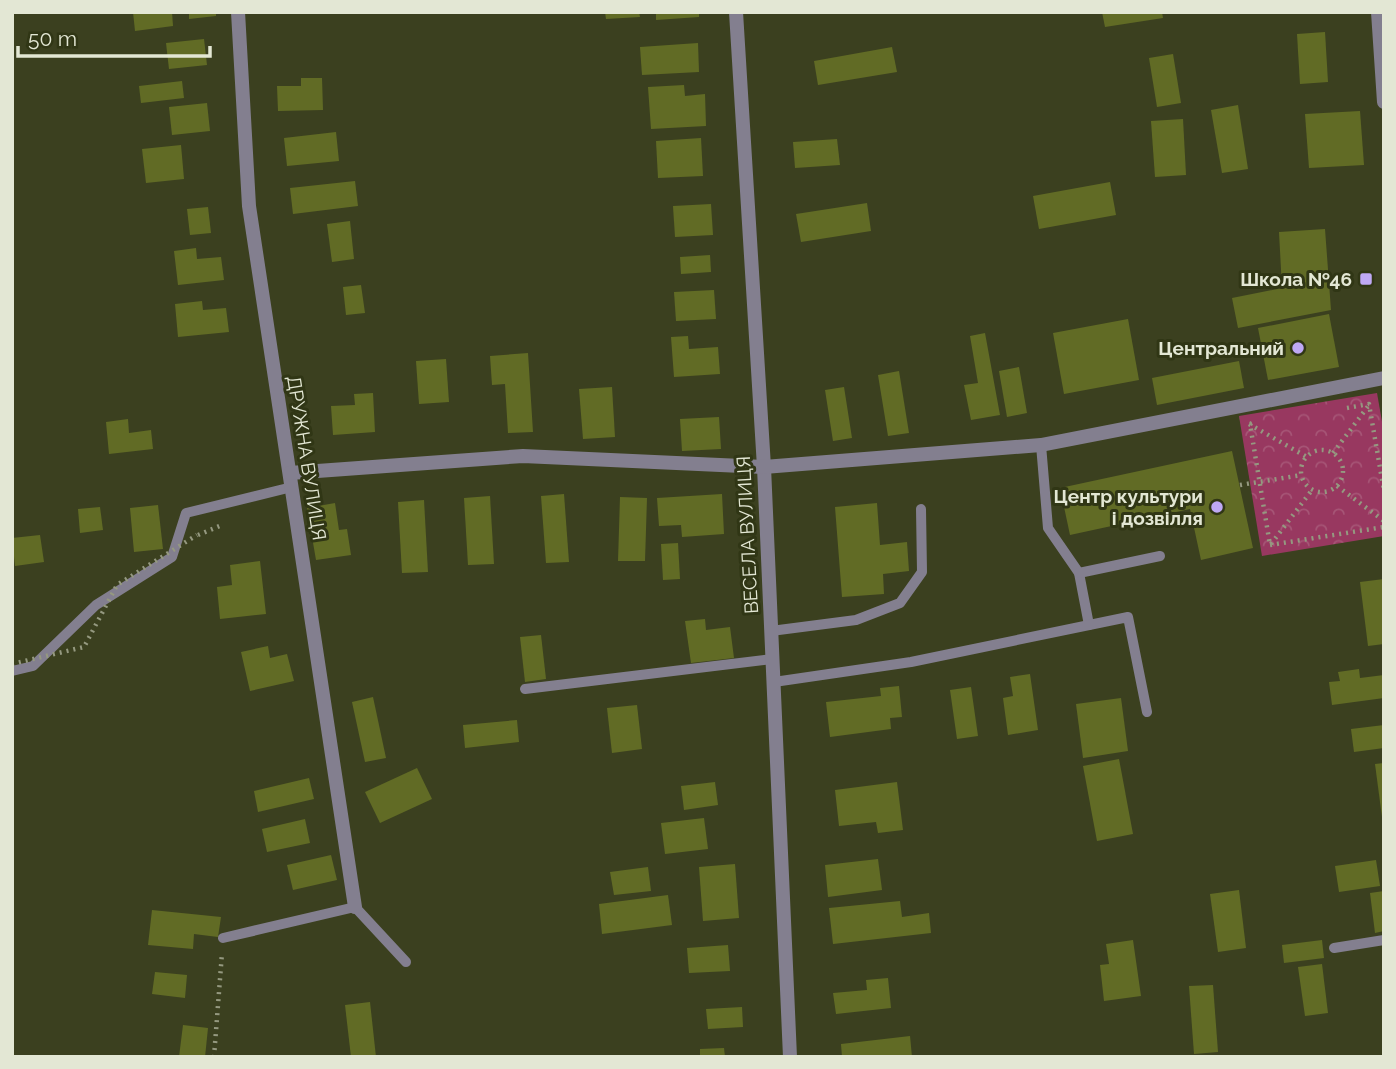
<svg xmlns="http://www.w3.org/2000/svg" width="1396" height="1069" font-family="Raleway,sans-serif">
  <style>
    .park { fill: url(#park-crowns) }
    .building { fill: #616b25 }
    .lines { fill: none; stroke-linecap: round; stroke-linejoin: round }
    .path { stroke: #959980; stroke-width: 4.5; stroke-dasharray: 2 5; stroke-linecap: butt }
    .service { stroke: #837f8f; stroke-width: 10 }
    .minor { stroke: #837f8f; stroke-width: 14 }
    .tertiary { stroke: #837f8f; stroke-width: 14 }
    .path-bridge { stroke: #959980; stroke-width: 4.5; stroke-dasharray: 2 5; stroke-linecap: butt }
    .poi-dot { fill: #bfa9f4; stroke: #303615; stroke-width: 2.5 }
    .labels { text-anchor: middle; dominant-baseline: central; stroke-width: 6; stroke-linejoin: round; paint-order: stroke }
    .poi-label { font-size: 19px; font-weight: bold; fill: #e3e7d4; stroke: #303615; text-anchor: end }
    .street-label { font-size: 19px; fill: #e3e7d4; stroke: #303615 }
  </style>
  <defs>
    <pattern id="park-crowns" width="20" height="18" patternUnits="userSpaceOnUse" patternTransform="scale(1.75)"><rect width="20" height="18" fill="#983860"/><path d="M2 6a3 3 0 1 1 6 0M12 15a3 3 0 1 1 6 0" fill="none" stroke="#a65576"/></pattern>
  </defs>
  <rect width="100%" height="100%" fill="#3b401f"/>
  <polygon class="park" points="1377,393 1384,433 1384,536 1262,556 1239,416"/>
  <g class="building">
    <polygon points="133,12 172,12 173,26 135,31"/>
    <polygon points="189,12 216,12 216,16 189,19"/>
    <polygon points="605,12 639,12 640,17 606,19"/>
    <polygon points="656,12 699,12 699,17 656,20"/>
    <polygon points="1102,12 1162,12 1163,18 1105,27"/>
    <polygon points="1325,32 1328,82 1300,84 1297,34"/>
    <polygon points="204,39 207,65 169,69 166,43"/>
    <polygon points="698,43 699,72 642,75 640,47"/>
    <polygon points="892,47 897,72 818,85 814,61"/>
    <polygon points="1173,54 1181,103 1157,107 1149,58"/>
    <polygon points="301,78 322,78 323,110 278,111 277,86 301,86"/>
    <polygon points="182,81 184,98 141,103 139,86"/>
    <polygon points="684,85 685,96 705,94 706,126 651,129 648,87"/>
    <polygon points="207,103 210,131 172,135 169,107"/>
    <polygon points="1238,105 1248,169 1222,173 1211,110"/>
    <polygon points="1360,111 1364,165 1309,168 1305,114"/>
    <polygon points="1183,119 1186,175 1155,177 1151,121"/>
    <polygon points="336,132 339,161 287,166 284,138"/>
    <polygon points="701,138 703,176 658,178 656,141"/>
    <polygon points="837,139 840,165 795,168 793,142"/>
    <polygon points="181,145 184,179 146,183 142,149"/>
    <polygon points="355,181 358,206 293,214 290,188"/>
    <polygon points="1110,182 1116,215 1039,229 1033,196"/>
    <polygon points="867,203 871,231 801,242 796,214"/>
    <polygon points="711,204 713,235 675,237 673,206"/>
    <polygon points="208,207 211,233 190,235 187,209"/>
    <polygon points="350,221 354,259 332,262 327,224"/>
    <polygon points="1325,229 1331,310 1238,328 1232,298 1282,288 1279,232"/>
    <polygon points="196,248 197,259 221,257 224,280 178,285 174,251"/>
    <polygon points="710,255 711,272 681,274 680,257"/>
    <polygon points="361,285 365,313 346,315 343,287"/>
    <polygon points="714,290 716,319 676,321 674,292"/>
    <polygon points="202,301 203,310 226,308 229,332 178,337 175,304"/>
    <polygon points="1329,314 1339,367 1268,380 1258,328"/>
    <polygon points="1128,319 1139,380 1064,394 1053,333"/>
    <polygon points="985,333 1000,415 971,420 964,385 978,383 970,336"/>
    <polygon points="688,336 689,349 718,347 720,374 674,377 671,337"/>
    <polygon points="528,353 533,432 508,433 505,384 492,385 490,356"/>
    <polygon points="446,359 449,402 419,404 416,361"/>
    <polygon points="1239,361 1244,388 1157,405 1152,378"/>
    <polygon points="1019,367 1027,413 1007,417 999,371"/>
    <polygon points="899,371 909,433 888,436 878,375"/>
    <polygon points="612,387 615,437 583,439 579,389"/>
    <polygon points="844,387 852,438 833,441 825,390"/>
    <polygon points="373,393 375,432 333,435 331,406 355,405 354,394"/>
    <polygon points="719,417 721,449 682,451 680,419"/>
    <polygon points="128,419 129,433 151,430 153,449 109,454 106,422"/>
    <polygon points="1232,451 1253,548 1201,560 1190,509 1070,535 1060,488"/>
    <polygon points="564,494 569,562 546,563 541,496"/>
    <polygon points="722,494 724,534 682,537 681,525 659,526 657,498"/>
    <polygon points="490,496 494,564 468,565 464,498"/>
    <polygon points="620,497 647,498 645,561 618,561"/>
    <polygon points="424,500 428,572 402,573 398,502"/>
    <polygon points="335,503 339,530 347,529 351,555 316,560 307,508"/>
    <polygon points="877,503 880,545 907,542 909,571 883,574 884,594 842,597 835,507"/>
    <polygon points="158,505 163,549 134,552 130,508"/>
    <polygon points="100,507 103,530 80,533 78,509"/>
    <polygon points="40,535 44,562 15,566 12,538"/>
    <polygon points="678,543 680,579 663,580 661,544"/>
    <polygon points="260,561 266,614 220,619 217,587 232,585 230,565"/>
    <polygon points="1384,579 1384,644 1368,646 1360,582"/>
    <polygon points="705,619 706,630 730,627 734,658 691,663 685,621"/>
    <polygon points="541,635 546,679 525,682 520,637"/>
    <polygon points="268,646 270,658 287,654 294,681 250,691 241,652"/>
    <polygon points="1359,669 1360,678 1384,675 1384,698 1332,705 1329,682 1340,681 1338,672"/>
    <polygon points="1030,674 1038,730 1008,735 1003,698 1013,696 1010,677"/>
    <polygon points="899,686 902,717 890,718 891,729 830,737 826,702 881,696 880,688"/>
    <polygon points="971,687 978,736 957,739 950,690"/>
    <polygon points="373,697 386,758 365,762 352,702"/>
    <polygon points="1121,698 1128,751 1083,758 1076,704"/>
    <polygon points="637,705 642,749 612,753 607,708"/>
    <polygon points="517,720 519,742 465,748 463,725"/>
    <polygon points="1384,725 1384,748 1354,752 1351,729"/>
    <polygon points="1119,759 1133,834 1097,841 1083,766"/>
    <polygon points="1384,763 1384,817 1382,817 1375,764"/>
    <polygon points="417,768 432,799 380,823 365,792"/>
    <polygon points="309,778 314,799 258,812 254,791"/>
    <polygon points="715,782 718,805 684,810 681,786"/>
    <polygon points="897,782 903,830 878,833 876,822 839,826 835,790"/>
    <polygon points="704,818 708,849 665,854 661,823"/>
    <polygon points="305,819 310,843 267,852 262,829"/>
    <polygon points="331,855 337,880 293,890 287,865"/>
    <polygon points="878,859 882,890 828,897 825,865"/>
    <polygon points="1376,860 1380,886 1339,892 1335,866"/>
    <polygon points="735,864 739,918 703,921 699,867"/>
    <polygon points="648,867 651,891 614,895 610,872"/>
    <polygon points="1239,890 1246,948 1218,952 1210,894"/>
    <polygon points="1384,891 1384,931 1375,933 1370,893"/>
    <polygon points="668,895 672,925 602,934 599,904"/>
    <polygon points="900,901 902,917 929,913 931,933 833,944 829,908"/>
    <polygon points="152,910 221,917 218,937 194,934 193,949 148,945"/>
    <polygon points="1133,940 1141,996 1104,1001 1100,965 1109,964 1106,944"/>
    <polygon points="1322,940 1324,958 1284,963 1282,945"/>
    <polygon points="728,945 730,971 689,973 687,948"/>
    <polygon points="1322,964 1328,1013 1305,1016 1298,967"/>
    <polygon points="155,972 187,975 185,998 152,994"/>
    <polygon points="888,978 891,1008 836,1014 833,993 867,990 866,980"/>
    <polygon points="1213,985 1218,1052 1194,1054 1189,986"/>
    <polygon points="370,1002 376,1057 351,1057 345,1005"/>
    <polygon points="742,1007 743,1027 708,1029 706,1009"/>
    <polygon points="183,1025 208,1028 205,1057 179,1057"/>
    <polygon points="910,1036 912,1057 842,1057 841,1044"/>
    <polygon points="724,1048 725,1057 700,1057 700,1049"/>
  </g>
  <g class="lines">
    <g class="path">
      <polyline points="1347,408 1369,404 1384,491"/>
      <polyline points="1252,423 1250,424 1270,545"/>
      <polyline points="1249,424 1307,457"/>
      <circle cx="1322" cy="471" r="21"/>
      <polyline points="1333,453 1369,405"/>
      <polyline points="1240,485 1302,475"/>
      <polyline points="1337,486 1384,521"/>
      <polyline points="198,535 222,525"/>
      <polyline points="1271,544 1312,490"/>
      <polyline points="1270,545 1384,527"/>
      <polyline points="214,1057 222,953"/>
    </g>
    <g class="service">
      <polyline points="1041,445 1048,528 1079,573 1089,625"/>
      <polyline points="1079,573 1160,556"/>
      <polyline points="771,631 856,620 900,603 922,572 921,509"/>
      <polyline points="12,671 33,666 96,605 172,557 186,513 292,487"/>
      <polyline points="774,682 911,662 1128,617 1147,712"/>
      <polyline points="525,689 772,659"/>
      <polyline points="223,938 355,907 406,962"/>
      <polyline points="1334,948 1384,940"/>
    </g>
    <g class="minor">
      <polyline points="238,12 249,206 355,907"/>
      <polyline points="736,12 764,467 790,1057"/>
      <polyline points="290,473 523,456 764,467 1041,445 1384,378"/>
    </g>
    <polyline class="tertiary" points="1378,12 1384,102"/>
    <polyline class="path-bridge" points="12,664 84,647 117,585 197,535"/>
  </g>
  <g class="poi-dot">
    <rect x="1359" y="272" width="14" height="14" rx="3.5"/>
    <circle cx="1298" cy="348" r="7"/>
    <circle cx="1217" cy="507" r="7"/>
  </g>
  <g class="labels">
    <g class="poi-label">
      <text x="1352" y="279">Школа №46</text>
      <text x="1284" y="348">Центральний</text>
      <text x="1203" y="496">Центр культури<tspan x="1203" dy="22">і дозвілля</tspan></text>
    </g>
    <g class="street-label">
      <text transform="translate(307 458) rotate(81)">ДРУЖНА ВУЛИЦЯ</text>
      <text transform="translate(747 535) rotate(-93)">ВЕСЕЛА ВУЛИЦЯ</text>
    </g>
  </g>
  <rect width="1396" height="1069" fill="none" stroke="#e3e7d4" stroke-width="28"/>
  <path d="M18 46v10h192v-10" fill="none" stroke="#e3e7d4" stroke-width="3.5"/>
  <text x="28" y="46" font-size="21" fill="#e3e7d4" stroke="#303615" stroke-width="5" paint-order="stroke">50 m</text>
</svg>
